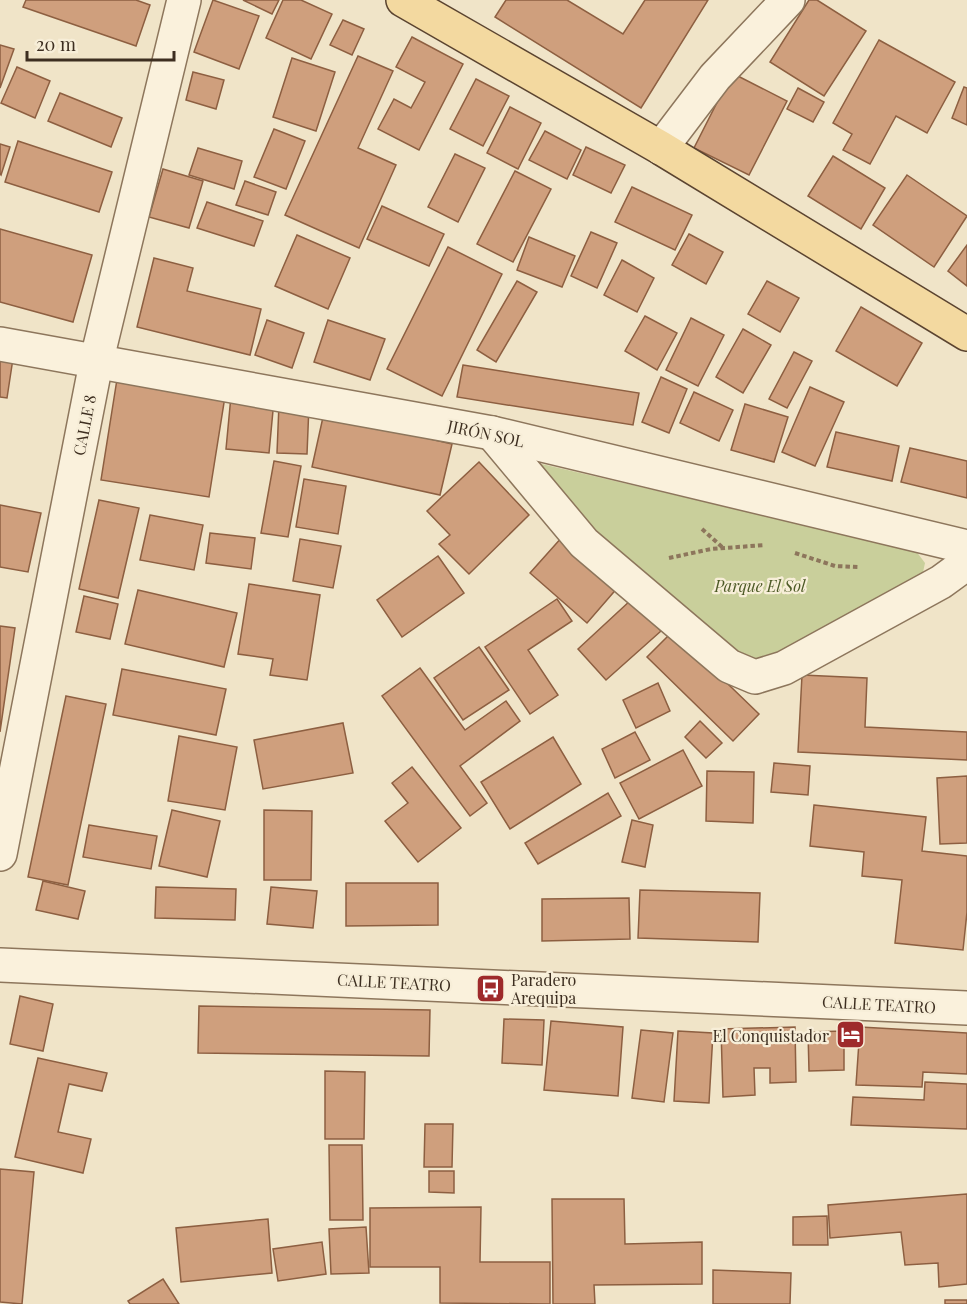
<svg xmlns="http://www.w3.org/2000/svg" width="967" height="1304" font-family="'Playfair Display',serif">
  <style>
    .green { fill: #c9cf9b }
    .building { fill: #cf9f7d; stroke: #8d5f41; stroke-width: 1.5 }
    .lines { fill: none; stroke-linecap: round; stroke-linejoin: round }
    .minor-casing { stroke: #8d765c; stroke-width: 36 }
    .major-casing { stroke: #5b4430; stroke-width: 36 }
    .path { stroke: #8d765c; stroke-width: 4; stroke-dasharray: 4.5 3; stroke-linecap: butt }
    .minor { stroke: #faf1dc; stroke-width: 33 }
    .major { stroke: #f3d9a0; stroke-width: 33 }
    .labels { text-anchor: middle; dominant-baseline: central; stroke-width: 4.5; stroke-linejoin: round; paint-order: stroke }
    .street-label { font-size: 16px; fill: #3d2e20; stroke: #f7eed8 }
    .park-label { font-size: 16px; font-style: italic; fill: #4d5a26; stroke: #f7eed8 }
    .poi-label { font-size: 16px; fill: #3d2e20; stroke: #f7eed8; text-anchor: start }
  </style>
  <rect width="100%" height="100%" fill="#f0e4c8"/>
  <polygon class="green" points="533,462 916,551 925,563 922,577 756,666 560,516"/>
  <g class="building">
    <polygon points="26,0 136,0 150,5 136,46 23,7"/>
    <polygon points="213,0 259,16 239,69 194,52"/>
    <polygon points="243,0 279,0 272,14"/>
    <polygon points="283,0 301,0 332,14 311,59 266,38"/>
    <polygon points="506,0 567,0 623,34 645,0 708,0 641,108 495,17"/>
    <polygon points="809,0 817,0 866,31 824,96 770,62"/>
    <polygon points="343,20 364,29 352,55 330,45"/>
    <polygon points="412,37 463,64 419,150 378,129 394,99 411,108 425,82 396,67"/>
    <polygon points="879,40 955,82 927,133 896,116 870,164 843,150 852,134 833,123"/>
    <polygon points="0,45 14,49 0,88"/>
    <polygon points="358,56 393,71 358,148 396,165 359,248 285,215"/>
    <polygon points="292,58 335,72 316,131 273,117"/>
    <polygon points="17,67 50,81 35,118 1,103"/>
    <polygon points="193,72 224,80 216,109 186,100"/>
    <polygon points="732,73 787,101 749,175 694,148"/>
    <polygon points="476,79 509,96 483,146 450,129"/>
    <polygon points="964,87 967,88 967,125 952,118"/>
    <polygon points="798,88 824,102 813,122 787,109"/>
    <polygon points="60,93 122,118 111,147 48,121"/>
    <polygon points="510,107 541,123 518,169 487,153"/>
    <polygon points="274,129 305,141 286,189 254,177"/>
    <polygon points="545,131 581,150 567,179 529,160"/>
    <polygon points="18,141 112,172 99,212 5,182"/>
    <polygon points="0,144 10,147 1,175 0,174"/>
    <polygon points="586,147 625,165 611,193 573,175"/>
    <polygon points="198,148 242,161 234,189 189,175"/>
    <polygon points="455,154 485,168 458,222 428,207"/>
    <polygon points="833,156 885,188 861,229 808,196"/>
    <polygon points="163,169 203,181 189,228 149,217"/>
    <polygon points="515,171 551,189 513,262 477,244"/>
    <polygon points="907,175 967,216 934,267 873,225"/>
    <polygon points="245,181 276,192 268,215 236,205"/>
    <polygon points="632,187 692,215 675,250 615,222"/>
    <polygon points="207,202 263,221 254,246 197,228"/>
    <polygon points="382,206 444,234 429,266 367,239"/>
    <polygon points="0,229 92,255 73,322 0,302"/>
    <polygon points="591,232 617,243 597,288 571,276"/>
    <polygon points="689,234 723,252 706,284 672,265"/>
    <polygon points="297,235 350,258 328,309 275,286"/>
    <polygon points="529,237 575,256 562,287 517,270"/>
    <polygon points="967,245 967,286 948,271"/>
    <polygon points="448,247 502,274 442,396 387,369"/>
    <polygon points="154,258 193,268 187,291 261,309 250,355 137,327"/>
    <polygon points="622,260 654,278 637,312 604,295"/>
    <polygon points="517,281 537,292 496,362 477,350"/>
    <polygon points="767,281 799,298 780,332 748,314"/>
    <polygon points="861,307 922,343 897,386 836,351"/>
    <polygon points="645,316 677,333 657,370 625,351"/>
    <polygon points="691,318 724,335 698,386 666,370"/>
    <polygon points="267,320 304,333 292,368 255,355"/>
    <polygon points="328,320 385,339 370,380 314,362"/>
    <polygon points="743,329 771,345 743,393 716,377"/>
    <polygon points="0,350 14,352 7,398 0,397"/>
    <polygon points="794,352 812,361 787,408 769,399"/>
    <polygon points="463,365 639,393 633,425 457,397"/>
    <polygon points="118,373 226,390 209,497 101,480"/>
    <polygon points="661,377 687,389 669,433 642,422"/>
    <polygon points="810,387 844,402 815,466 782,452"/>
    <polygon points="694,392 733,410 719,441 680,423"/>
    <polygon points="231,396 274,400 269,453 226,449"/>
    <polygon points="279,404 309,405 307,454 277,453"/>
    <polygon points="745,404 788,417 774,462 731,450"/>
    <polygon points="325,408 370,425 452,444 440,495 312,467"/>
    <polygon points="836,432 899,446 892,481 827,467"/>
    <polygon points="910,448 967,461 967,498 901,482"/>
    <polygon points="274,461 301,466 288,537 261,533"/>
    <polygon points="479,462 529,515 469,574 439,544 450,535 427,511"/>
    <polygon points="304,479 346,486 338,534 296,527"/>
    <polygon points="99,500 139,508 118,598 79,589"/>
    <polygon points="0,505 41,513 28,572 0,567"/>
    <polygon points="150,515 203,525 194,570 140,560"/>
    <polygon points="210,533 255,538 251,569 206,563"/>
    <polygon points="563,536 619,586 587,623 530,573"/>
    <polygon points="300,539 341,546 333,588 293,581"/>
    <polygon points="438,556 464,593 402,637 377,600"/>
    <polygon points="249,584 320,595 307,680 270,675 273,659 238,654"/>
    <polygon points="138,590 237,613 224,667 125,644"/>
    <polygon points="84,596 118,604 110,639 76,632"/>
    <polygon points="557,599 572,621 528,650 558,695 530,714 485,647"/>
    <polygon points="632,599 661,631 606,680 578,649"/>
    <polygon points="0,626 15,628 0,732"/>
    <polygon points="673,631 759,714 733,741 647,657"/>
    <polygon points="479,647 509,690 463,720 434,678"/>
    <polygon points="420,668 465,730 506,701 520,721 460,766 487,803 470,816 382,696"/>
    <polygon points="122,669 226,689 216,735 113,715"/>
    <polygon points="802,675 867,678 865,727 967,732 967,760 798,752"/>
    <polygon points="658,683 670,711 636,728 623,700"/>
    <polygon points="66,696 106,704 68,885 28,877"/>
    <polygon points="700,721 722,743 706,758 685,737"/>
    <polygon points="343,723 353,773 263,789 254,740"/>
    <polygon points="635,732 650,760 615,778 602,749"/>
    <polygon points="179,736 237,747 225,810 168,801"/>
    <polygon points="553,737 581,784 510,829 481,782"/>
    <polygon points="683,750 702,786 639,819 620,783"/>
    <polygon points="774,763 810,766 808,795 771,792"/>
    <polygon points="412,767 461,828 418,862 385,821 408,803 392,783"/>
    <polygon points="707,771 754,772 753,823 706,821"/>
    <polygon points="967,776 967,843 940,844 937,778"/>
    <polygon points="608,793 621,816 538,864 525,843"/>
    <polygon points="814,805 926,817 922,851 967,856 967,912 963,950 895,943 902,880 862,876 864,852 810,846"/>
    <polygon points="172,810 220,821 207,877 159,866"/>
    <polygon points="264,810 312,811 311,880 264,880"/>
    <polygon points="632,820 653,825 645,867 622,862"/>
    <polygon points="89,825 157,836 151,869 83,857"/>
    <polygon points="43,881 85,891 78,919 36,910"/>
    <polygon points="346,883 438,883 438,925 346,926"/>
    <polygon points="156,887 236,889 235,920 155,918"/>
    <polygon points="271,887 317,891 313,928 267,924"/>
    <polygon points="640,890 760,893 758,942 638,938"/>
    <polygon points="629,898 630,939 542,941 542,899"/>
    <polygon points="20,996 53,1004 43,1051 10,1044"/>
    <polygon points="199,1006 430,1010 429,1056 198,1053"/>
    <polygon points="504,1019 544,1020 542,1065 502,1063"/>
    <polygon points="551,1021 623,1027 618,1096 544,1090"/>
    <polygon points="795,1027 796,1082 770,1083 770,1068 754,1068 755,1095 723,1097 721,1029"/>
    <polygon points="860,1027 967,1033 967,1074 923,1072 922,1087 856,1085"/>
    <polygon points="641,1030 673,1033 664,1102 632,1098"/>
    <polygon points="678,1031 713,1033 709,1103 674,1101"/>
    <polygon points="844,1031 844,1070 809,1071 808,1032"/>
    <polygon points="38,1058 107,1073 102,1091 69,1084 58,1132 91,1139 83,1173 15,1157"/>
    <polygon points="325,1071 365,1072 364,1139 325,1139"/>
    <polygon points="925,1082 967,1084 967,1129 851,1125 853,1097 924,1100"/>
    <polygon points="425,1124 453,1124 452,1167 424,1167"/>
    <polygon points="329,1145 362,1145 363,1220 330,1220"/>
    <polygon points="0,1169 34,1172 22,1304 0,1302"/>
    <polygon points="429,1171 454,1171 454,1193 429,1192"/>
    <polygon points="967,1194 967,1284 939,1287 938,1263 905,1265 901,1232 830,1238 828,1205"/>
    <polygon points="552,1199 624,1199 625,1244 702,1242 702,1284 594,1285 595,1304 553,1304"/>
    <polygon points="481,1207 480,1262 550,1262 550,1304 440,1303 440,1267 370,1267 370,1208"/>
    <polygon points="827,1216 828,1245 793,1245 793,1217"/>
    <polygon points="268,1219 272,1273 181,1282 176,1228"/>
    <polygon points="366,1227 369,1273 331,1274 329,1229"/>
    <polygon points="322,1242 326,1274 278,1281 273,1249"/>
    <polygon points="713,1270 791,1273 790,1304 713,1304"/>
    <polygon points="163,1279 179,1304 130,1304 128,1301"/>
    <rect x="945" y="1300" width="22" height="4"/>
  </g>
  <g class="lines">
    <defs>
      <g id="minor">
        <polyline points="661,148 715,77 788,0"/>
        <polyline points="0,344 492,433 967,547"/>
        <polyline points="492,433 584,543 729,666 755,677 784,668 941,582 967,563"/>
        <polyline points="0,854 96,363 184,0"/>
        <polyline points="0,965 967,1008"/>
      </g>
      <polyline id="major" points="403,0 661,148 967,334"/>
    </defs>
    <use href="#minor" class="minor-casing"/>
    <use href="#major" class="major-casing"/>
    <g class="path">
      <polyline points="702,529 722,547"/>
      <polyline points="795,553 835,566 858,567"/>
      <polyline points="669,558 711,549 765,545"/>
    </g>
    <use href="#minor" class="minor"/>
    <use href="#major" class="major"/>
  </g>
  <defs>
    <symbol id="bus-square" viewBox="-11 -11 22 22"><rect x="-9" y="-9" width="18" height="18" rx="4" fill="#9e2a2b" stroke="#f7eed8"/><path d="M-5-6H5V4H4V6H2V4H-2V6H-4V4H-5ZM-3.5-4V0h7V-4ZM-3.5 1.2v1.5H-2V1.2ZM2 1.2v1.5H3.5V1.2Z" fill="#fff"/></symbol>
    <symbol id="hotel-square" viewBox="-11 -11 22 22"><rect x="-9" y="-9" width="18" height="18" rx="4" fill="#9e2a2b" stroke="#f7eed8"/><path d="M-6-4.5h1.5V1H6V5H4.5V3h-9V5H-6ZM-4 0a1.8 1.8 0 1 1 3.6 0ZM.5 0V-2.5h3Q6-2.5 6 0Z" fill="#fff"/></symbol>
  </defs>
  <g fill-rule="evenodd">
    <use href="#bus-square" x="474" y="972" width="33" height="33"/>
    <use href="#hotel-square" x="834" y="1018" width="33" height="33"/>
  </g>
  <g class="labels">
    <g class="street-label">
      <text transform="translate(84 425) rotate(-79)">CALLE 8</text>
      <text transform="translate(486 433) rotate(12)">JIRÓN SOL</text>
      <text transform="translate(394 982) rotate(3)">CALLE TEATRO</text>
      <text transform="translate(879 1004) rotate(3)">CALLE TEATRO</text>
    </g>
    <g class="park-label">
      <text x="760" y="585">Parque El Sol</text>
    </g>
    <g class="poi-label">
      <text x="511" y="979">Paradero<tspan x="511" dy="18">Arequipa</tspan></text>
      <text x="829" y="1035" text-anchor="end">El Conquistador</text>
    </g>
  </g>
  <path d="M27 51v9h147v-9" fill="none" stroke="#3d2e20" stroke-width="3"/>
  <text x="36" y="51" font-size="18" fill="#3d2e20" stroke="#f7eed8" stroke-width="4.5" paint-order="stroke">20 m</text>
</svg>
